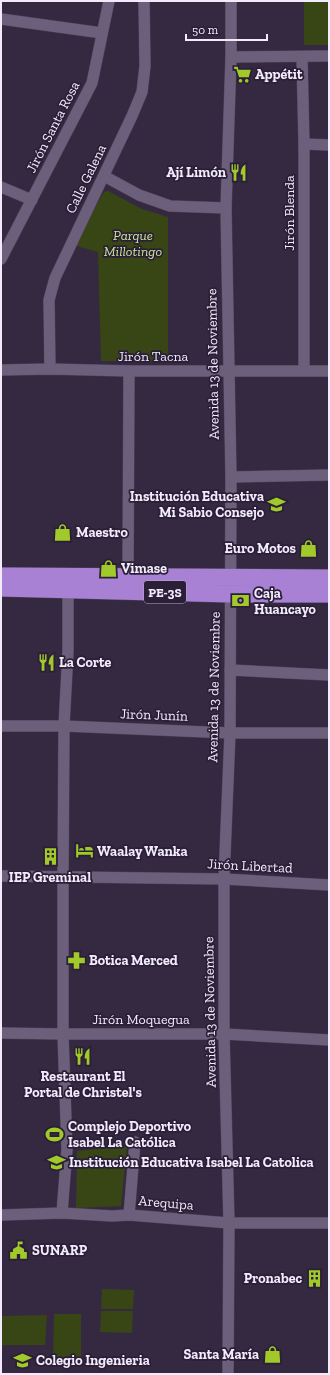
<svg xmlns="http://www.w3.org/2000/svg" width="330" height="1375" font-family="'Zilla Slab',serif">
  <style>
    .green { fill: #384616 }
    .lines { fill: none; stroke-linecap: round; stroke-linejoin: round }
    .minor-casing { stroke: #4f455b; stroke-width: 12 }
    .highway-casing { stroke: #4f455b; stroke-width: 18 }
    .minor { stroke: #6c5f7b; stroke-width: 11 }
    .highway { stroke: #a880d4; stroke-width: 17 }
    .labels { text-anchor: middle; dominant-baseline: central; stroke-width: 3.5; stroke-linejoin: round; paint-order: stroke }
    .shield { fill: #2a1f37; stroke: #b6aec1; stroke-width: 1 }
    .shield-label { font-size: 13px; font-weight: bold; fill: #f2ebfc }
    .poi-label { font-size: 14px; font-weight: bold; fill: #f2ebfc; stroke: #2a1f37; text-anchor: start }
    .street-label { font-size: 14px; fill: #f2ebfc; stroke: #2a1f37 }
    .park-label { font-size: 14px; font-style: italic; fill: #cae593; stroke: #2a1f37 }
  </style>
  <rect width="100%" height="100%" fill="#342941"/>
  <g class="green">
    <rect x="304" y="1" width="25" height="44"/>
    <polygon points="108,191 142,209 168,217 168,361 101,361 98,252 73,245 104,192"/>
    <polygon points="127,1146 121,1206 76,1208 77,1151"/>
    <polygon points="102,1289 134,1290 133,1309 101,1309"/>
    <polygon points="101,1311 133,1311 132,1333 100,1332"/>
    <polygon points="54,1314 81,1314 81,1360 53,1359"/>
    <polygon points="47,1315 45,1345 1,1345 1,1316"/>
  </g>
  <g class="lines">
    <defs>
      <g id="minor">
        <polyline points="1,19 102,33"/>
        <polyline points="231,57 329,56"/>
        <polyline points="302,57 304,144 304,370"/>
        <polyline points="304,144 329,145"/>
        <polyline points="104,176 139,195 170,206 226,208"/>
        <polyline points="1,187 32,200"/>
        <polyline points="1,259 92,83 109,1"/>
        <polyline points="50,369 49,300 55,278 132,116 142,92 145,66 144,1"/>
        <polyline points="1,370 50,369 129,371 329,371"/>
        <polyline points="231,477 329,475"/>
        <polyline points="128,577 129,371"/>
        <polyline points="230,670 329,675"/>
        <polyline points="1,726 64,726 230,733 329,733"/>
        <polyline points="1,876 224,879 329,885"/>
        <polyline points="1,1033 63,1034 224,1034 329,1040"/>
        <polyline points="62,1213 67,1149 63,1034 63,877 64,726 68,651 68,584"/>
        <polyline points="1,1215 62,1213 112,1216 129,1215 229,1223 329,1223"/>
        <polyline points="129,1215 135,1142"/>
        <polyline points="228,1374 229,1223 224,1034 224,879 230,733 231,477 226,208 231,57 231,1"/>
      </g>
      <g id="highway">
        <polyline points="1,576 329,578"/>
        <polyline points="1,588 230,594 329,594"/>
      </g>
    </defs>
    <use href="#minor" class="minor-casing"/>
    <use href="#highway" class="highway-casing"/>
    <use href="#minor" class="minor"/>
    <use href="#highway" class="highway"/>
  </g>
  <defs>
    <symbol id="supermarket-bare" viewBox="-9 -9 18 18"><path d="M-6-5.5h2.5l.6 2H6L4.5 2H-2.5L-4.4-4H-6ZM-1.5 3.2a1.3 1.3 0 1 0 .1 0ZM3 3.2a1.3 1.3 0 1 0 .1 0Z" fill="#a1c92a" stroke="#2a1f37" stroke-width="2.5" paint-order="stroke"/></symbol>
    <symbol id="restaurant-bare" viewBox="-9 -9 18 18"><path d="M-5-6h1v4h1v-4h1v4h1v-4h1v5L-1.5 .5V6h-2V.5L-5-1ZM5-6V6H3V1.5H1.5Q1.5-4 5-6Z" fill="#a1c92a" stroke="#2a1f37" stroke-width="2.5" paint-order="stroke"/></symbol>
    <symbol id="school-bare" viewBox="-9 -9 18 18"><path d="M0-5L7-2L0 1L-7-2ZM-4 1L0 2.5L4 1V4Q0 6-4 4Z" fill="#a1c92a" stroke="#2a1f37" stroke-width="2.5" paint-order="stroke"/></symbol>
    <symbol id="shop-bare" viewBox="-9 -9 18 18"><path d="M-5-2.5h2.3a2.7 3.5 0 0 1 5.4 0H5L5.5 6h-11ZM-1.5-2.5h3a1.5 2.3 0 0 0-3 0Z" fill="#a1c92a" stroke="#2a1f37" stroke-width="2.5" paint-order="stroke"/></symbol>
    <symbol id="bank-bare" viewBox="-9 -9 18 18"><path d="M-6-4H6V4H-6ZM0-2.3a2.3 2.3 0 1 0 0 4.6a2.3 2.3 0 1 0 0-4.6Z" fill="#a1c92a" stroke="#2a1f37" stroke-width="2.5" paint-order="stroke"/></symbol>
    <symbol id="hotel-bare" viewBox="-9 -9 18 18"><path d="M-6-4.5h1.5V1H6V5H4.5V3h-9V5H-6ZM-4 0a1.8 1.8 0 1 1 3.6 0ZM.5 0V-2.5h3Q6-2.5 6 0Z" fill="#a1c92a" stroke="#2a1f37" stroke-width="2.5" paint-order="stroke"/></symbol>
    <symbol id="building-bare" viewBox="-9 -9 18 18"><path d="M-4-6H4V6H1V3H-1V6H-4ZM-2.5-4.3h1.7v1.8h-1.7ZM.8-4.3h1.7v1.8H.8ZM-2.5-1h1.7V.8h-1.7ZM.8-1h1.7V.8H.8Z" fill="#a1c92a" stroke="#2a1f37" stroke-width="2.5" paint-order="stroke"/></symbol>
    <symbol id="pharmacy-bare" viewBox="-9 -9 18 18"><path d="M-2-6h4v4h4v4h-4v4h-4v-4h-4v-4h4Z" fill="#a1c92a" stroke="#2a1f37" stroke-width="2.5" paint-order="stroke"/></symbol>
    <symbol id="stadium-bare" viewBox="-9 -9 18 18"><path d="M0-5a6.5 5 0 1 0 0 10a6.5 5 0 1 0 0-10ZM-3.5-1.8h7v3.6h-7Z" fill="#a1c92a" stroke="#2a1f37" stroke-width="2.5" paint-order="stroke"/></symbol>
    <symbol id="civic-bare" viewBox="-9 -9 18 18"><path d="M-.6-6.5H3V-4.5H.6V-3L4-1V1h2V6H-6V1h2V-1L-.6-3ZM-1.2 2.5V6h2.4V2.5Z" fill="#a1c92a" stroke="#2a1f37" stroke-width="2.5" paint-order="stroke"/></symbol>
  </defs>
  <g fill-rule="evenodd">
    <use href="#supermarket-bare" x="230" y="62" width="25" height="25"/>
    <use href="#restaurant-bare" x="226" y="160" width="25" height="25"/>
    <use href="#school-bare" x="264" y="492" width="25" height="25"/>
    <use href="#shop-bare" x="50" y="520" width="25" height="25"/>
    <use href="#shop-bare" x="296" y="536" width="25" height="25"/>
    <use href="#shop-bare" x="96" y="556" width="25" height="25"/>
    <use href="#bank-bare" x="228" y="588" width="25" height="25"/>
    <use href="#restaurant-bare" x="34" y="650" width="25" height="25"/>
    <use href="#hotel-bare" x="72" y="838" width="25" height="25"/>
    <use href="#building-bare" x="38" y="844" width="25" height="25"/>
    <use href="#pharmacy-bare" x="64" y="948" width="25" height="25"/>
    <use href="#restaurant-bare" x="70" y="1044" width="25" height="25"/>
    <use href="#stadium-bare" x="42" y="1122" width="25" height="25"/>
    <use href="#school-bare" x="44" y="1150" width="25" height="25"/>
    <use href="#civic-bare" x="6" y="1238" width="25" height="25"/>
    <use href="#building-bare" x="302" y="1266" width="25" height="25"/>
    <use href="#shop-bare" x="260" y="1342" width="25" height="25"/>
    <use href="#school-bare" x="10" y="1348" width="25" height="25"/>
  </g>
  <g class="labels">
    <rect class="shield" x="144" y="581" width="42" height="22" rx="3"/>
    <g class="shield-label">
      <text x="165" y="592">PE-3S</text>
    </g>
    <g class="poi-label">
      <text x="255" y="74">Appétit</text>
      <text x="226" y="172" text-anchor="end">Ají Limón</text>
      <text x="264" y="496" text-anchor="end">Institución Educativa<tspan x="264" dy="16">Mi Sabio Consejo</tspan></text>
      <text x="76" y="532">Maestro</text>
      <text x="296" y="548" text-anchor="end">Euro Motos</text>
      <text x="121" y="568">Vimase</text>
      <text x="254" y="593">Caja<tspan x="254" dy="16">Huancayo</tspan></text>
      <text x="59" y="662">La Corte</text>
      <text x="97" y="851">Waalay Wanka</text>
      <text x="50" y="877" text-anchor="middle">IEP Greminal</text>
      <text x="89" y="960">Botica Merced</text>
      <text x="83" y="1076" text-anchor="middle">Restaurant El<tspan x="83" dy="16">Portal de Christel's</tspan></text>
      <text x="68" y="1126">Complejo Deportivo<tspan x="68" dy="16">Isabel La Católica</tspan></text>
      <text x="69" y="1162">Institución Educativa Isabel La Catolica</text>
      <text x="32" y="1250">SUNARP</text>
      <text x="302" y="1278" text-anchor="end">Pronabec</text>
      <text x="259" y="1354" text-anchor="end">Santa María</text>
      <text x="36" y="1360">Colegio Ingenieria</text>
    </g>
    <g class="street-label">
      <text transform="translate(53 127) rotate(-63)">Jirón Santa Rosa</text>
      <text transform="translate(86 179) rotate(-64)">Calle Galena</text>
      <text transform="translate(289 213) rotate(-90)">Jirón Blenda</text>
      <text x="153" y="356">Jirón Tacna</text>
      <text transform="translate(213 364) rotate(-91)">Avenida 13 de Noviembre</text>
      <text transform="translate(214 687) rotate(-89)">Avenida 13 de Noviembre</text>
      <text transform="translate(154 715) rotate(2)">Jirón Junín</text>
      <text transform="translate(250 866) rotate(3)">Jirón Libertad</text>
      <text transform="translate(210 1012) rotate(-91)">Avenida 13 de Noviembre</text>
      <text x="141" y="1019">Jirón Moquegua</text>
      <text transform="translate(166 1203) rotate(5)">Arequipa</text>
    </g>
    <g class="park-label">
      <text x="133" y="235">Parque<tspan x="133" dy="16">Millotingo</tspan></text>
    </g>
  </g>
  <rect width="330" height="1375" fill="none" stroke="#f2ebfc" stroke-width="4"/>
  <path d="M186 34v6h81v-6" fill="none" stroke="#f2ebfc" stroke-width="2"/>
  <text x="192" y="34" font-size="12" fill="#f2ebfc" stroke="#2a1f37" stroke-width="3" paint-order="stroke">50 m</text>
</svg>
